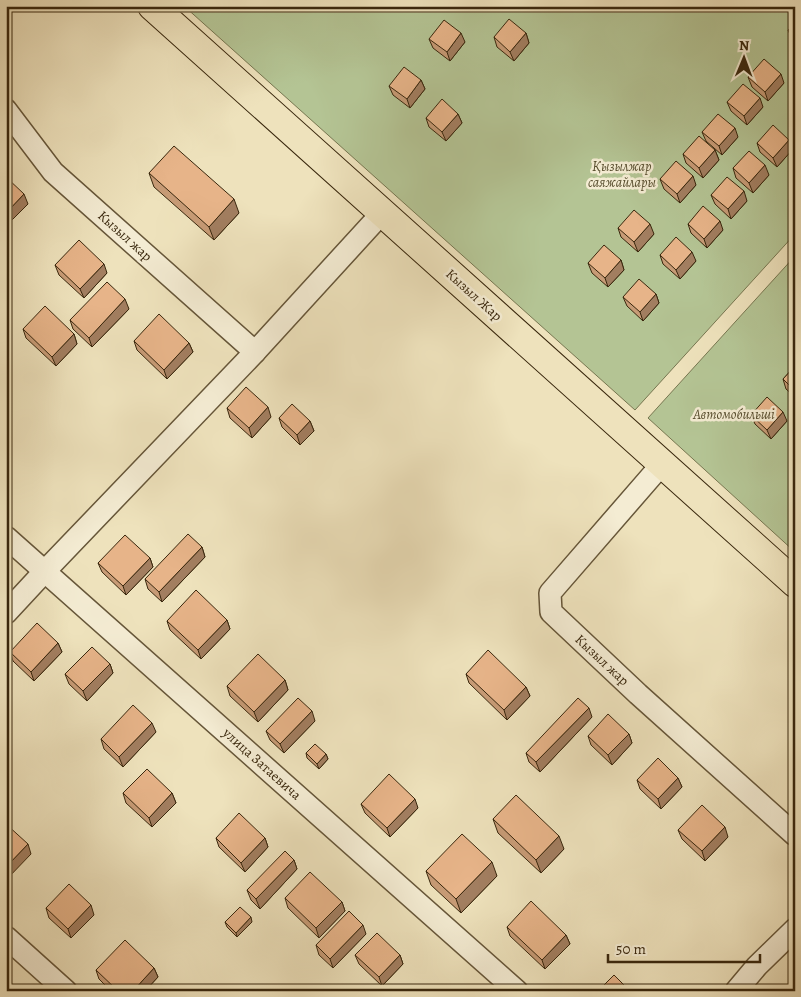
<svg xmlns="http://www.w3.org/2000/svg" width="801" height="997" font-family="Alegreya,serif">
  <style>
    .green { fill: #b4c494; stroke: #767650 }
    .lines { fill: none; stroke-linecap: round; stroke-linejoin: round }
    .minor-casing { stroke: #665639; stroke-width: 24 }
    .major-casing { stroke: #39270d; stroke-width: 30 }
    .minor { stroke: #f4ecd3; stroke-width: 21 }
    .major { stroke: #eee2bc; stroke-width: 28 }
    .wall { fill: #c79b76; stroke: #39270d }
    .shaded-wall { fill: #a27e60; stroke: #39270d }
    .building { fill: #e7b489; stroke: #39270d }
    .labels { text-anchor: middle; dominant-baseline: central; stroke-width: 5; stroke-linejoin: round; paint-order: stroke }
    .park-label { font-size: 14px; font-style: italic; fill: #584e2f; stroke: #f4ecd3 }
    .street-label { font-size: 14px; fill: #39270d; stroke: #f4ecd3 }
  </style>
  <rect width="100%" height="100%" fill="#eee2bc"/>
  <filter id="stains"><feTurbulence type="fractalNoise" baseFrequency=".004" numOctaves="4"/><feColorMatrix values="0 0 0 0 .2 0 0 0 0 .09 0 0 0 0 .02 0 0 0 .5 -.17"/></filter>
  <radialGradient id="worn" r=".72"><stop offset=".6" stop-color="#630" stop-opacity="0"/><stop offset="1" stop-color="#630" stop-opacity=".3"/></radialGradient>
  <g class="green">
    <polygon points="184,6 795,6 795,234 635,410"/>
    <polygon points="795,256 795,552 648,418"/>
  </g>
  <g class="lines">
    <defs>
      <g id="minor">
        <polyline points="6,110 53,172 255,352"/>
        <polyline points="662,464 550,593 551,612 638,694 795,835"/>
        <polyline points="6,537 517,991"/>
        <polyline points="6,613 45,571 255,352 382,213"/>
        <polyline points="6,937 66,991"/>
        <polyline points="736,991 757,966 795,929"/>
      </g>
      <polyline id="major" points="152,6 795,583"/>
    </defs>
    <use href="#minor" class="minor-casing"/>
    <use href="#major" class="major-casing"/>
    <use href="#minor" class="minor"/>
    <use href="#major" class="major"/>
  </g>
  <g class="wall">
    <polygon points="795,23 795,42 792,39 788,30"/>
    <polygon points="526,33 529,43 514,61 497,47 494,37"/>
    <polygon points="429,39 465,42 450,61 433,48"/>
    <polygon points="748,77 784,83 768,101 752,87"/>
    <polygon points="421,80 425,89 410,108 393,95 389,86"/>
    <polygon points="727,102 763,107 747,125 731,111"/>
    <polygon points="458,114 462,123 446,141 429,127 426,118"/>
    <polygon points="702,132 738,137 722,155 706,141"/>
    <polygon points="757,143 793,149 777,167 760,152"/>
    <polygon points="715,150 719,160 703,178 686,163 683,154"/>
    <polygon points="733,168 769,175 753,193 736,178"/>
    <polygon points="149,173 239,213 214,240 154,187"/>
    <polygon points="660,179 696,185 680,203 664,189"/>
    <polygon points="711,195 747,201 731,219 715,204"/>
    <polygon points="688,224 723,230 707,248 691,233"/>
    <polygon points="618,228 654,234 638,252 621,237"/>
    <polygon points="660,255 696,261 680,279 663,264"/>
    <polygon points="621,260 624,270 608,287 592,273 588,263"/>
    <polygon points="55,265 107,273 84,298 59,275"/>
    <polygon points="656,294 659,303 643,321 627,306 623,297"/>
    <polygon points="129,309 92,347 73,329 70,320"/>
    <polygon points="23,329 74,334 77,344 56,366 26,338"/>
    <polygon points="134,341 189,343 193,352 167,379 137,350"/>
    <polygon points="795,366 795,397 786,389 783,379"/>
    <polygon points="227,408 271,417 252,438 230,418"/>
    <polygon points="751,415 787,421 771,439 755,424"/>
    <polygon points="279,418 310,421 314,431 300,445 282,427"/>
    <polygon points="202,547 205,557 162,602 148,589 145,579"/>
    <polygon points="150,558 153,567 126,595 102,572 98,563"/>
    <polygon points="227,620 230,629 201,659 170,630 167,621"/>
    <polygon points="58,643 62,652 34,681 13,661 10,652"/>
    <polygon points="110,664 113,673 87,701 69,684 65,674"/>
    <polygon points="466,674 526,687 530,696 507,720 469,683"/>
    <polygon points="285,680 288,690 258,722 230,696 227,686"/>
    <polygon points="592,717 540,772 529,762 526,753"/>
    <polygon points="315,721 284,753 270,740 266,731"/>
    <polygon points="156,732 123,767 104,749 101,739"/>
    <polygon points="629,734 632,743 612,765 591,745 588,736"/>
    <polygon points="306,753 326,754 328,759 319,769 307,758"/>
    <polygon points="678,778 682,787 661,809 640,789 637,780"/>
    <polygon points="123,793 172,793 176,803 152,827 126,803"/>
    <polygon points="361,804 418,808 390,837 365,813"/>
    <polygon points="493,819 564,849 541,873 498,833"/>
    <polygon points="678,830 728,837 705,861 682,839"/>
    <polygon points="216,838 265,838 268,847 245,872 219,847"/>
    <polygon points="294,860 297,869 260,909 251,900 247,890"/>
    <polygon points="426,871 497,876 461,913 431,885"/>
    <polygon points="285,898 342,902 345,911 319,938 288,908"/>
    <polygon points="46,908 94,915 71,938 49,918"/>
    <polygon points="225,922 252,922 237,937 227,927"/>
    <polygon points="507,927 566,935 570,944 545,969 510,936"/>
    <polygon points="366,934 333,968 319,955 316,945"/>
    <polygon points="355,955 400,955 403,964 382,986 359,964"/>
    <polygon points="154,968 158,977 145,991 111,991 99,979 96,970"/>
  </g>
  <g class="shaded-wall">
    <polygon points="461,33 465,42 450,61 447,52"/>
    <polygon points="526,33 529,43 514,61 510,52"/>
    <polygon points="781,74 784,83 768,101 765,92"/>
    <polygon points="421,80 425,89 410,108 407,99"/>
    <polygon points="760,98 763,107 747,125 744,116"/>
    <polygon points="458,114 462,123 446,141 442,132"/>
    <polygon points="735,128 738,137 722,155 719,146"/>
    <polygon points="789,140 793,149 777,167 773,158"/>
    <polygon points="715,150 719,160 703,178 699,168"/>
    <polygon points="765,165 769,175 753,193 749,183"/>
    <polygon points="693,176 696,185 680,203 677,194"/>
    <polygon points="744,191 747,201 731,219 728,209"/>
    <polygon points="24,194 28,204 6,226 6,213"/>
    <polygon points="234,199 239,213 214,240 209,227"/>
    <polygon points="720,221 723,230 707,248 704,239"/>
    <polygon points="650,224 654,234 638,252 634,242"/>
    <polygon points="692,252 696,261 680,279 676,270"/>
    <polygon points="621,260 624,270 608,287 605,278"/>
    <polygon points="104,264 107,273 84,298 80,289"/>
    <polygon points="656,294 659,303 643,321 640,312"/>
    <polygon points="125,299 129,309 92,347 89,338"/>
    <polygon points="74,334 77,344 56,366 52,357"/>
    <polygon points="189,343 193,352 167,379 164,370"/>
    <polygon points="268,407 271,417 252,438 249,428"/>
    <polygon points="783,412 787,421 771,439 767,430"/>
    <polygon points="310,421 314,431 300,445 297,435"/>
    <polygon points="6,447 10,456 6,460"/>
    <polygon points="202,547 205,557 162,602 159,592"/>
    <polygon points="150,558 153,567 126,595 123,586"/>
    <polygon points="227,620 230,629 201,659 198,650"/>
    <polygon points="58,643 62,652 34,681 31,672"/>
    <polygon points="110,664 113,673 87,701 83,691"/>
    <polygon points="285,680 288,690 258,722 254,712"/>
    <polygon points="526,687 530,696 507,720 504,710"/>
    <polygon points="589,708 592,717 540,772 536,762"/>
    <polygon points="312,711 315,721 284,753 280,744"/>
    <polygon points="152,723 156,732 123,767 119,757"/>
    <polygon points="629,734 632,743 612,765 608,755"/>
    <polygon points="326,754 328,759 319,769 317,764"/>
    <polygon points="678,778 682,787 661,809 658,799"/>
    <polygon points="172,793 176,803 152,827 149,818"/>
    <polygon points="415,799 418,808 390,837 387,828"/>
    <polygon points="725,827 728,837 705,861 702,851"/>
    <polygon points="559,836 564,849 541,873 536,860"/>
    <polygon points="265,838 268,847 245,872 241,863"/>
    <polygon points="28,844 31,854 6,880 6,867"/>
    <polygon points="294,860 297,869 260,909 256,899"/>
    <polygon points="492,862 497,876 461,913 456,899"/>
    <polygon points="342,902 345,911 319,938 316,928"/>
    <polygon points="91,905 94,915 71,938 68,929"/>
    <polygon points="251,917 252,922 237,937 236,933"/>
    <polygon points="363,925 366,934 333,968 330,959"/>
    <polygon points="566,935 570,944 545,969 542,960"/>
    <polygon points="400,955 403,964 382,986 379,977"/>
    <polygon points="154,968 158,977 145,991 133,991"/>
  </g>
  <g class="building">
    <polygon points="509,19 526,33 510,52 494,37"/>
    <polygon points="444,20 461,33 447,52 429,39"/>
    <polygon points="795,23 795,35 788,30"/>
    <polygon points="764,59 781,74 765,92 748,77"/>
    <polygon points="404,67 421,80 407,99 389,86"/>
    <polygon points="743,84 760,98 744,116 727,102"/>
    <polygon points="442,99 458,114 442,132 426,118"/>
    <polygon points="718,114 735,128 719,146 702,132"/>
    <polygon points="773,125 789,140 773,158 757,143"/>
    <polygon points="699,136 715,150 699,168 683,154"/>
    <polygon points="174,146 234,199 209,227 149,173"/>
    <polygon points="749,151 765,165 749,183 733,168"/>
    <polygon points="676,161 693,176 677,194 660,179"/>
    <polygon points="6,177 24,194 6,213"/>
    <polygon points="727,177 744,191 728,209 711,195"/>
    <polygon points="703,206 720,221 704,239 688,224"/>
    <polygon points="634,210 650,224 634,242 618,228"/>
    <polygon points="676,237 692,252 676,270 660,255"/>
    <polygon points="79,240 104,264 80,289 55,265"/>
    <polygon points="604,245 621,260 605,278 588,263"/>
    <polygon points="639,279 656,294 640,312 623,297"/>
    <polygon points="107,282 125,299 89,338 70,320"/>
    <polygon points="45,306 74,334 52,357 23,329"/>
    <polygon points="159,314 189,343 164,370 134,341"/>
    <polygon points="795,366 795,391 783,379"/>
    <polygon points="246,387 268,407 249,428 227,408"/>
    <polygon points="767,397 783,412 767,430 751,415"/>
    <polygon points="292,404 310,421 297,435 279,418"/>
    <polygon points="188,534 202,547 159,592 145,579"/>
    <polygon points="125,535 150,558 123,586 98,563"/>
    <polygon points="196,590 227,620 198,650 167,621"/>
    <polygon points="37,623 58,643 31,672 10,652"/>
    <polygon points="92,647 110,664 83,691 65,674"/>
    <polygon points="488,650 526,687 504,710 466,674"/>
    <polygon points="258,654 285,680 254,712 227,686"/>
    <polygon points="298,698 312,711 280,744 266,731"/>
    <polygon points="578,698 589,708 536,762 526,753"/>
    <polygon points="133,705 152,723 119,757 101,739"/>
    <polygon points="608,714 629,734 608,755 588,736"/>
    <polygon points="315,744 326,754 317,764 306,753"/>
    <polygon points="658,758 678,778 658,799 637,780"/>
    <polygon points="147,769 172,793 149,818 123,793"/>
    <polygon points="389,774 415,799 387,828 361,804"/>
    <polygon points="516,795 559,836 536,860 493,819"/>
    <polygon points="702,805 725,827 702,851 678,830"/>
    <polygon points="239,813 265,838 241,863 216,838"/>
    <polygon points="6,824 28,844 6,867"/>
    <polygon points="462,834 492,862 456,899 426,871"/>
    <polygon points="285,851 294,860 256,899 247,890"/>
    <polygon points="310,872 342,902 316,928 285,898"/>
    <polygon points="69,884 91,905 68,929 46,908"/>
    <polygon points="531,901 566,935 542,960 507,927"/>
    <polygon points="240,907 251,917 236,933 225,922"/>
    <polygon points="349,911 363,925 330,959 316,945"/>
    <polygon points="377,933 400,955 379,977 355,955"/>
    <polygon points="125,940 154,968 133,991 118,991 96,970"/>
    <polygon points="614,975 630,991 598,991"/>
  </g>
  <g class="labels">
    <g class="park-label">
      <text x="622" y="166">Қызылжар<tspan x="622" dy="16">саяжайлары</tspan></text>
      <text x="734" y="414">Автомобильші</text>
    </g>
    <g class="street-label">
      <text transform="translate(125 236) rotate(42)">Кызыл жар</text>
      <text transform="translate(474 295) rotate(42)">Кызыл Жар</text>
      <text transform="translate(602 660) rotate(43)">Кызыл жар</text>
      <text transform="translate(262 764) rotate(42)">улица Затаевича</text>
    </g>
  </g>
  <rect width="801" height="997" fill="none" stroke="#eee2bc" stroke-width="25"/>
  <rect x="8" y="8" width="786" height="982" fill="none" stroke="#39270d" stroke-width="2.5"/>
  <rect x="12" y="12" width="776" height="972" fill="none" stroke="#39270d"/>
  <g transform="translate(744 58) rotate(1)" stroke="#f4ecd3" stroke-width="4" paint-order="stroke">
  <path d="M0-4L9 19L0 12L-9 19Z" fill="#39270d"/>
  <text y="-8" font-size="14" font-weight="bold" text-anchor="middle" fill="#39270d">N</text>
  </g>
  <path d="M608 954v8h152v-8" fill="none" stroke="#39270d" stroke-width="2.5"/>
  <text x="616" y="954" font-size="15" fill="#39270d" stroke="#f4ecd3" stroke-width="4" paint-order="stroke">50 m</text>
  <rect width="100%" height="100%" filter="url(#stains)"/>
  <rect width="100%" height="100%" fill="url(#worn)"/>
</svg>
